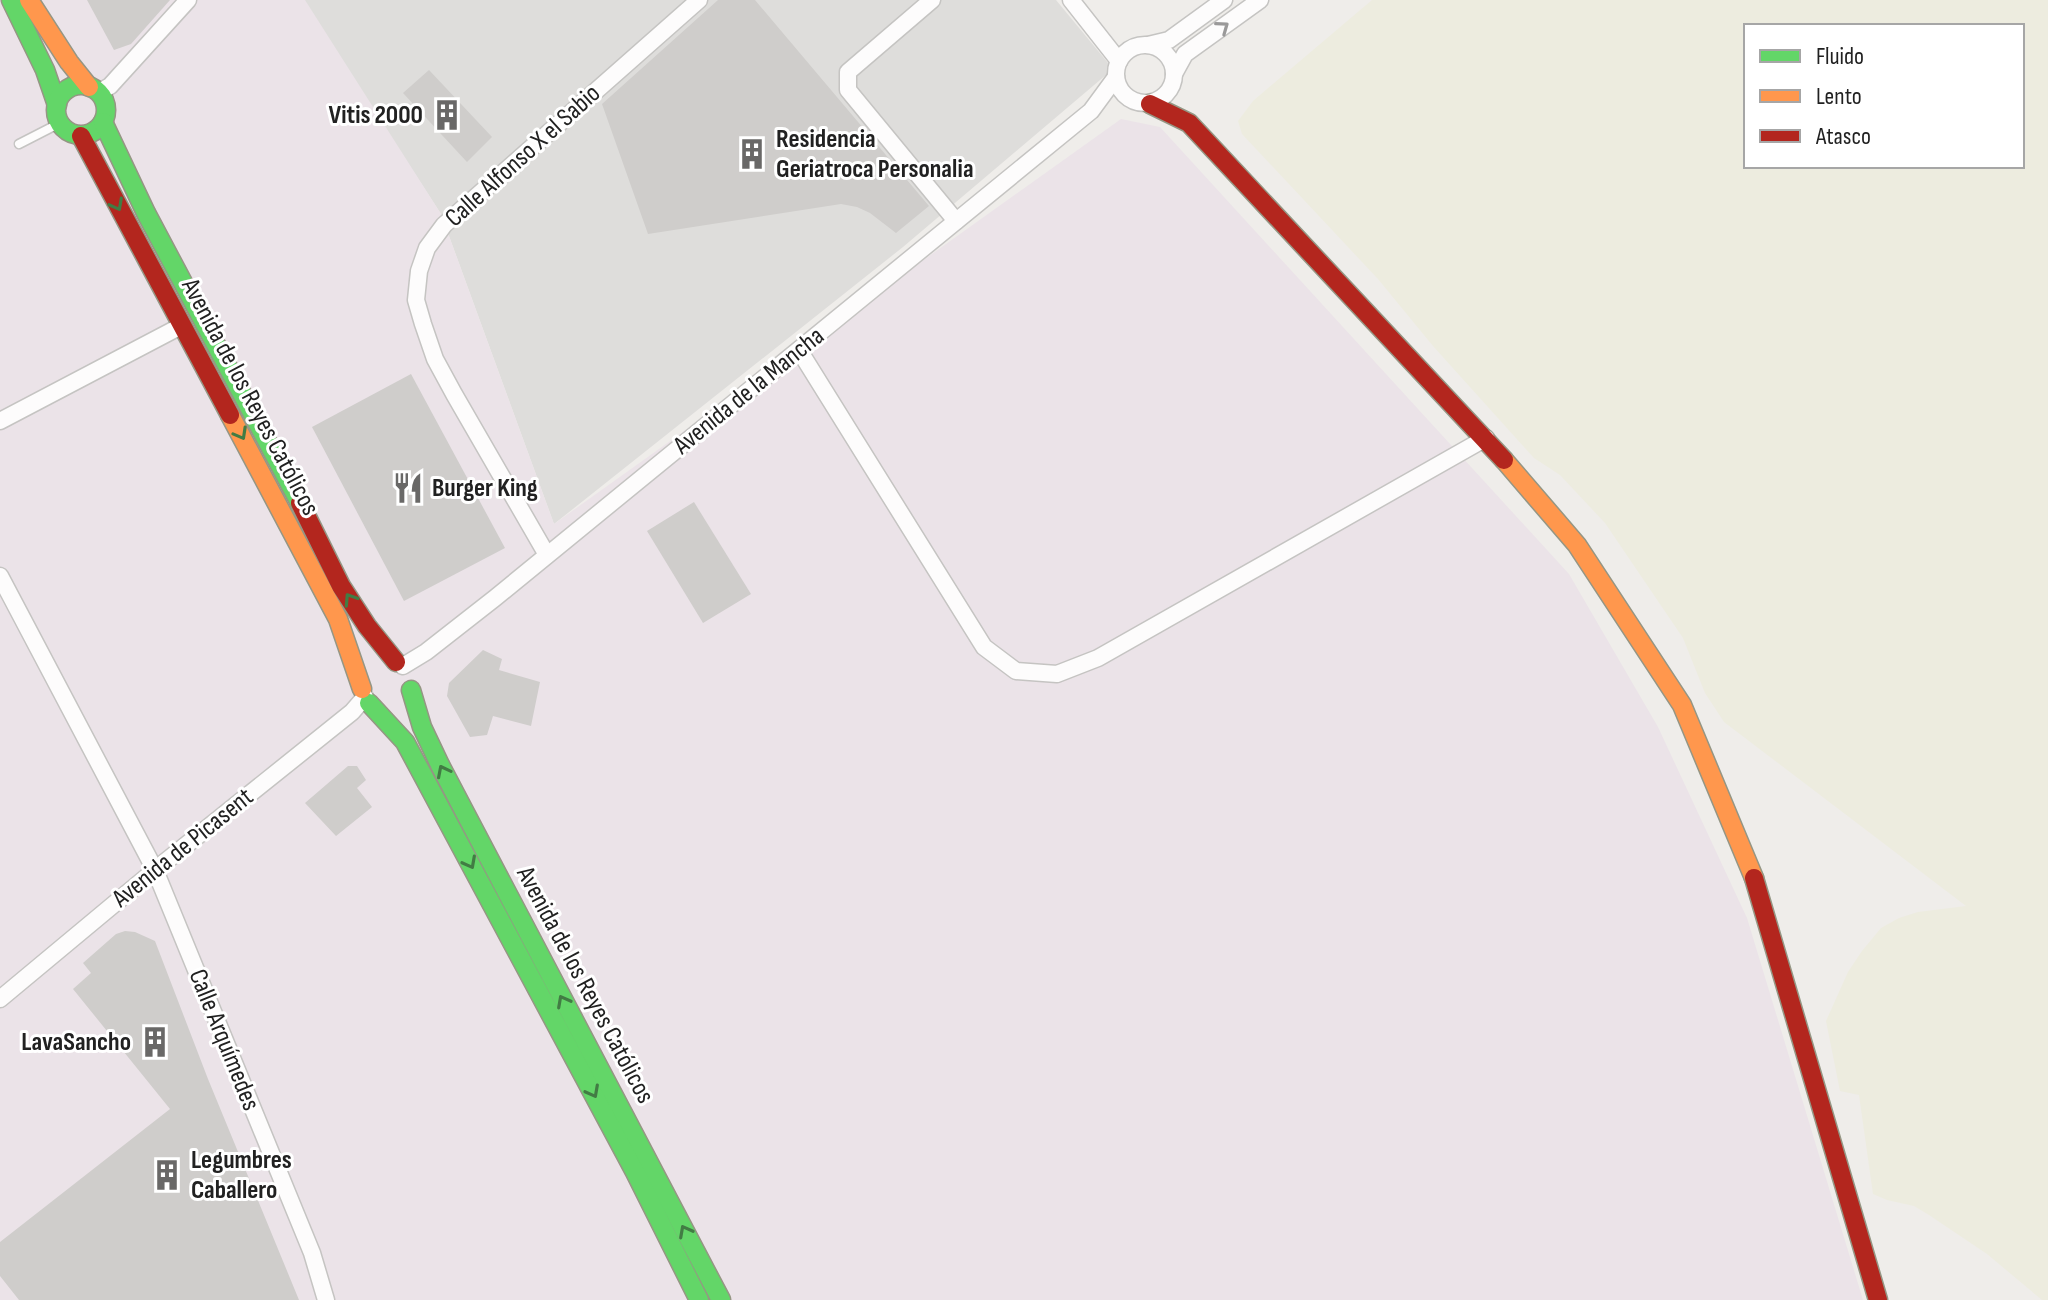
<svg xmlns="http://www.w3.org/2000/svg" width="2048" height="1300" font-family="'Sofia Sans Condensed',sans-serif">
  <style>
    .residential { fill: #dedddb }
    .industrial { fill: #ebe3e8 }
    .farmland { fill: #edecdf; fill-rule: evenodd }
    .building { fill: #cfcdcb }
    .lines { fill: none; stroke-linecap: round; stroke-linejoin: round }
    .lane-casing { stroke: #c5c4c2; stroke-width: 11 }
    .street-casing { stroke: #c5c4c2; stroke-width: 19 }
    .fast-casing { stroke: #959684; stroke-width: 21 }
    .slow-casing { stroke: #959684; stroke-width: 21 }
    .jam-casing { stroke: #959684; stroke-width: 21 }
    .lane { stroke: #fdfcfc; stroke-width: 8 }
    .street { stroke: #fdfcfc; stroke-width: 16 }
    .fast { stroke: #63d668; stroke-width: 18 }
    .slow { stroke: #ff974d; stroke-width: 18 }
    .jam { stroke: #b3261e; stroke-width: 18 }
    .oneway { stroke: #9a9999 }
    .oneway2 { stroke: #427c44 }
    .labels { text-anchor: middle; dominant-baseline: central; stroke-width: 6; stroke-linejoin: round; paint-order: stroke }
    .poi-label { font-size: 26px; font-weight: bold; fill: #212121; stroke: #fff; text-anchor: start }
    .street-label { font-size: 26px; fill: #212121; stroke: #fff }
  </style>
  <rect width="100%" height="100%" fill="#efedea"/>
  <polygon class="residential" points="302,0 1056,0 1113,69 903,247 554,524 441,214"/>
  <polygon class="industrial" points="0,0 305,0 441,214 554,524 1121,119 1160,127 1569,574 1658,727 1747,918 1863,1300 0,1300"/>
  <path class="farmland" d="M1372,0H2048V1300H2042L1987,1254L1929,1215L1914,1206L1887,1200L1873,1194L1859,1095L1840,1091L1826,1021L1848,972L1862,951L1881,928L1899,918L1918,912L1966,906L1724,722L1705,693L1683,638L1605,523L1560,475L1534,458L1433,346L1378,279L1242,134L1238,121L1253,101ZM1746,26H2022V166H1746Z"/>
  <g class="building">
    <polygon points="87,0 170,0 131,44 114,50"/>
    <polygon points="718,0 755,0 929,206 896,233 870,213 857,207 841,204 648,234 602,104"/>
    <polygon points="429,70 492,137 467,162 403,93"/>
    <polygon points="411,374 505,548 404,601 312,427"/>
    <polygon points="694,502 751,594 703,623 647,531"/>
    <polygon points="483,650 502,659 499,670 540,682 531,726 493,716 487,735 470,737 447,696 449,683"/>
    <polygon points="348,766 357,766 366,780 357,788 372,807 336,836 305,803"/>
    <polygon points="125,931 135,932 155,941 208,1079 299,1300 19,1300 0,1276 0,1242 170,1109 73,989 91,973 83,963 116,934"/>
  </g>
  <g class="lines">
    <defs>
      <polyline id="lane" points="19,144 60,123"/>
      <g id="street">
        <polyline points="932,0 848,72 848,90 956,221"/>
        <polyline points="1071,0 1119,61"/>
        <circle cx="1145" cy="74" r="29"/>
        <polyline points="1148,45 1169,40 1224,0"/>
        <polyline points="1174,74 1185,54 1260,0"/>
        <polyline points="99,92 110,86 188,0"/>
        <polyline points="799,350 984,647 1016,671 1057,674 1098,658 1486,438"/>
        <polyline points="0,421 181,326"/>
        <polyline points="547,555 454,394 435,359 423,324 416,300 419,271 427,248 444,225 699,0"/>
        <polyline points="0,576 155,870 312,1253 326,1300"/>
        <polyline points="403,666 426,652 495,598 1091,111 1116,77"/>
        <polyline points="0,999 155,870 352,712 365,697"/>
      </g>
      <g id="fast">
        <polyline points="11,0 45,70 57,105"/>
        <circle cx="81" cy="110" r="25"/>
        <polyline points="103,122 146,213 300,503"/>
        <polyline points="411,690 422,727 440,765 721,1300"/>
        <polyline points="369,703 405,742 635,1172 699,1300"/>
      </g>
      <g id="slow">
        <polyline points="29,0 69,62 89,87"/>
        <polyline points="230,415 338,619 362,689"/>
        <polyline points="1504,460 1577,545 1682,705 1754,878"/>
      </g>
      <g id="jam">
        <polyline points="1150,104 1189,123 1504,460"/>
        <polyline points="81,136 230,415"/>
        <polyline points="300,503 341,586 367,626 396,662"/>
        <polyline points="1754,878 1878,1300"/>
      </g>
    </defs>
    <use href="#lane" class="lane-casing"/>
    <use href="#street" class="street-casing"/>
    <use href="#fast" class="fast-casing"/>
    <use href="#slow" class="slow-casing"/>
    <use href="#jam" class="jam-casing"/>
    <use href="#lane" class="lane"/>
    <use href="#street" class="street"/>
    <use href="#fast" class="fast"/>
    <use href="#slow" class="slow"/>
    <use href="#jam" class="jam"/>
  </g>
  <defs><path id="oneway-chevron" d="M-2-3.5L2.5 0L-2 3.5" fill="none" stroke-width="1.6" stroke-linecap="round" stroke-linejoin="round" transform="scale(2)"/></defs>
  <use class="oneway" href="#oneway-chevron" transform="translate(1223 27) rotate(-36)"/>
  <g class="oneway2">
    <use href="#oneway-chevron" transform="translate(117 205) rotate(62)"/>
    <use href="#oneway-chevron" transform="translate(241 434) rotate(61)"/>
    <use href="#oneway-chevron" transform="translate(350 599) rotate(-123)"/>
    <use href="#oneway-chevron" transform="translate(443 771) rotate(-117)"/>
    <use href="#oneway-chevron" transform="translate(470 863) rotate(62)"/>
    <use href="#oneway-chevron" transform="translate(563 1001) rotate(-118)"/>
    <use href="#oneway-chevron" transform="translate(593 1092) rotate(62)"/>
    <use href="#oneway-chevron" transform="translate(685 1231) rotate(-118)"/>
  </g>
  <defs>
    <symbol id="building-bare" viewBox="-9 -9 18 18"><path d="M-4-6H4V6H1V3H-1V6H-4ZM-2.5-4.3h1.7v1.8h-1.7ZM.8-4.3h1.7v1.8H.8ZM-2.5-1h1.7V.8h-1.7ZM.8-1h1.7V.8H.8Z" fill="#696867" stroke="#fff" stroke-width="2.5" paint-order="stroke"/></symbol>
    <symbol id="restaurant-bare" viewBox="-9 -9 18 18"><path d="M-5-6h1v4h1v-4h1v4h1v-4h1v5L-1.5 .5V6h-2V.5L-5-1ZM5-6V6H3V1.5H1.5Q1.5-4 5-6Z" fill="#696867" stroke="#fff" stroke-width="2.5" paint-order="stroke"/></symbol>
  </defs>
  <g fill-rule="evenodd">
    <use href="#building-bare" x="425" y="93" width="44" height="44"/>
    <use href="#building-bare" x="730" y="132" width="44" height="44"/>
    <use href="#restaurant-bare" x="386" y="466" width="44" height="44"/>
    <use href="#building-bare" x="133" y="1020" width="44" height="44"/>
    <use href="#building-bare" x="145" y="1153" width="44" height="44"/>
  </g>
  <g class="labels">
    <g class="poi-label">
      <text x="423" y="115" text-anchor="end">Vitis 2000</text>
      <text x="776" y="139">Residencia<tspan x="776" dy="30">Geriatroca Personalia</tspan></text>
      <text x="432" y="488">Burger King</text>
      <text x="131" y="1042" text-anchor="end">LavaSancho</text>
      <text x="191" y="1160">Legumbres<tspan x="191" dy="30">Caballero</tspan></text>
    </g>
    <g class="street-label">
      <text transform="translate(523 156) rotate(-42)">Calle Alfonso X el Sabio</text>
      <text transform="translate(749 391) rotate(-39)">Avenida de la Mancha</text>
      <text transform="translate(250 397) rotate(62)">Avenida de los Reyes Católicos</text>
      <text transform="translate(183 848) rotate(-39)">Avenida de Picasent</text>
      <text transform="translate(585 985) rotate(62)">Avenida de los Reyes Católicos</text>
      <text transform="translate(224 1040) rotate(68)">Calle Arquímedes</text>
    </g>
  </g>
  <rect x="1744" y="24" width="280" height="144" fill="#ffffff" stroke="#a6a6a6" stroke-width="2"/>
  <rect x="1760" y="50" width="40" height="12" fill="#63d668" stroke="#a6a6a6" stroke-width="2"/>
  <text x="1816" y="64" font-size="24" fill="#212121">Fluido</text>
  <rect x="1760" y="90" width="40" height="12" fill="#ff974d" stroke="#a6a6a6" stroke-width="2"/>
  <text x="1816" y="104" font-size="24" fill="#212121">Lento</text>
  <rect x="1760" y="130" width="40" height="12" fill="#b3261e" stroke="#a6a6a6" stroke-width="2"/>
  <text x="1816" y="144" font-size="24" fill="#212121">Atasco</text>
</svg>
